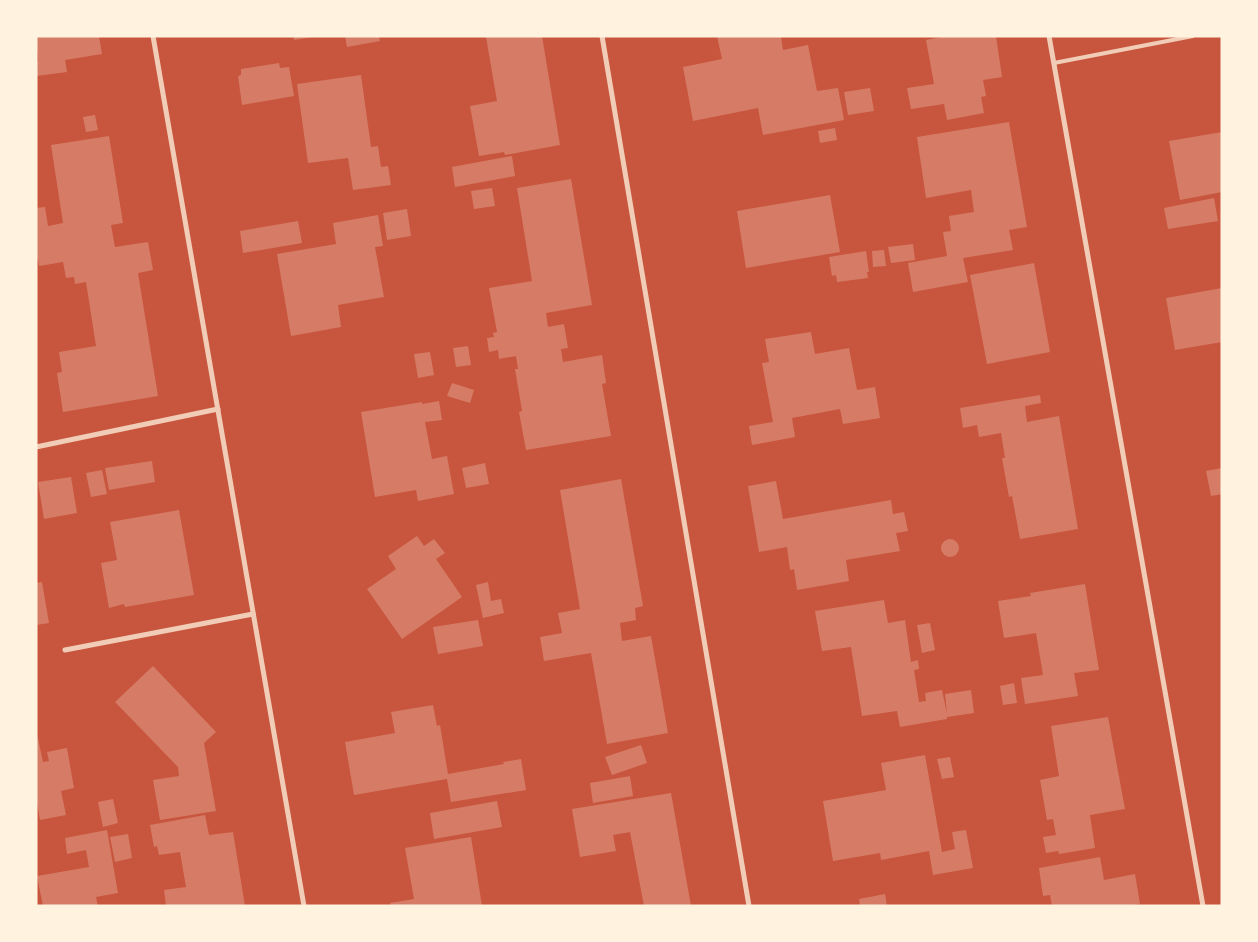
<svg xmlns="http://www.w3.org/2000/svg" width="1258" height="942" font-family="Commissioner,sans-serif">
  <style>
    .building { fill: #d67c66 }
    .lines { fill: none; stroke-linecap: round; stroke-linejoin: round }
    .service { stroke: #f1ccb7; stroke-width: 4 }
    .minor { stroke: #f1ccb7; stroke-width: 5 }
  </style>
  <rect width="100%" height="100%" fill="#c8553d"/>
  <g class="building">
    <polygon points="36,36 99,36 102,54 65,60 67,72 36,76 36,61 38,61"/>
    <polygon points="293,36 311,36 312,37 294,40"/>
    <polygon points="345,36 379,36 380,41 347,47"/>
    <polygon points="493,36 542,36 560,145 505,155 504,152 479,156 470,106 497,101 486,37"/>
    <polygon points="717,36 781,36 783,50 808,45 817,91 838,88 844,120 763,135 758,108 693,121 683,67 722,59"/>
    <polygon points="946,36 996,36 1002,77 983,80 986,96 981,97 984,113 947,120 944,104 911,109 907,88 934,84 926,40"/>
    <polygon points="279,63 280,68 289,67 294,96 242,105 238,76 241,75 241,69"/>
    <polygon points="361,75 371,147 378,146 381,167 388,166 391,185 353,190 348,158 308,163 297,84"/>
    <polygon points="870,88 874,111 848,115 844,92"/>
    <polygon points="95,115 98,130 86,132 83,117"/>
    <polygon points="1009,122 1027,227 1009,230 1013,250 963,258 968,282 913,292 908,263 947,256 943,232 951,231 949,216 974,212 971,190 926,198 917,137"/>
    <polygon points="835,128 837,140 820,143 818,131"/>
    <polygon points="1222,132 1222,192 1180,200 1169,141"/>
    <polygon points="109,136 123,223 111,225 115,247 148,242 153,270 138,273 158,396 63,412 57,373 62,372 59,352 96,346 86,282 75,284 74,277 66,278 63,262 39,266 38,259 36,259 36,208 45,207 48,226 63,223 51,145"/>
    <polygon points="512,156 515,176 455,187 452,167"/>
    <polygon points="571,179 592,305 546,313 548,327 564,324 568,348 561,349 563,362 602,355 606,383 602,384 611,436 526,450 519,412 522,411 515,369 518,369 516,356 499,359 498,350 489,352 487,338 494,337 493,333 497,332 489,288 532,281 517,188"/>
    <polygon points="492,188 495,206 474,209 471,191"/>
    <polygon points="830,195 840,252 746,268 737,211"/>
    <polygon points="1214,198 1218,221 1168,229 1164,208"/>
    <polygon points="407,209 411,236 387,240 383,213"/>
    <polygon points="378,215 383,246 375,247 384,297 338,305 341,327 291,336 277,254 336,244 333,223"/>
    <polygon points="298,221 302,243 243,253 240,231"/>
    <polygon points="913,244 915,260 891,263 888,247"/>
    <polygon points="884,250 886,266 873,267 872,251"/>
    <polygon points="866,251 869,272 867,272 868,278 837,282 836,275 832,276 829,257"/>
    <polygon points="1034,263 1050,352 987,364 970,275"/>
    <polygon points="1222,288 1222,342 1175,350 1166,298"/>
    <polygon points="811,332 815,354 849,348 857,390 875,387 880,418 843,424 840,409 792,418 795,437 752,445 749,426 773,422 762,363 769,362 765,339"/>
    <polygon points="468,346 471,365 456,367 453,348"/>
    <polygon points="430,352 434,375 418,378 414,354"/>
    <polygon points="452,383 474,390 470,403 447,396"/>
    <polygon points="1040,395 1041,403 1025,406 1027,422 1059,416 1078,529 1020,539 1012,496 1009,497 1002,458 1005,458 1001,433 979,437 977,425 963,428 960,408"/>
    <polygon points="439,401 442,420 425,422 432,459 447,456 454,494 418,501 416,490 375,497 361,412 422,402 422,404"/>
    <polygon points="152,461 155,482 109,490 105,468"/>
    <polygon points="485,463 489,484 466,488 462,468"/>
    <polygon points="1222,468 1222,494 1211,496 1206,471"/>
    <polygon points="102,470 107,494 91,497 86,473"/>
    <polygon points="71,477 77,513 44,519 38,482"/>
    <polygon points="621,479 643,606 635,608 636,620 620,623 622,641 651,636 668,733 607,744 591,653 544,661 540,637 562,633 558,613 580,609 560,490"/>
    <polygon points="776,481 783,519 891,500 893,514 904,512 908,531 896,533 900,551 846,560 849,581 797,590 794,569 790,570 787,547 759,552 748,486"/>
    <polygon points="179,510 194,595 125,607 124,604 109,608 101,563 117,560 110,522"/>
    <polygon points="417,536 424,546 434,539 445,553 436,559 462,597 402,639 367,589 396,569 388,556"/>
    <circle cx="950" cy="548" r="9"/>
    <polygon points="42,582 49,623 36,625 36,583"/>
    <polygon points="488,582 491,601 501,599 504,613 483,618 476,585"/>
    <polygon points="1085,584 1099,670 1074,673 1078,696 1025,704 1021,678 1043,675 1036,633 1004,638 998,601 1031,596 1030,593"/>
    <polygon points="884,600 888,623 905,620 911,662 918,660 919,669 914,670 919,702 926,701 925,693 942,690 947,714 945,694 971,690 974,713 947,717 947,719 900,727 897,711 862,716 851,647 822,651 815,611"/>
    <polygon points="478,620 483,646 438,654 433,627"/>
    <polygon points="930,623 935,650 922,653 917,625"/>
    <polygon points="153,666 216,732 204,743 216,811 160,820 153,780 179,776 178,767 115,702"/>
    <polygon points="1014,683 1017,703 1003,705 1000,686"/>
    <polygon points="433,705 437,726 440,725 448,774 504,764 503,762 521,759 526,790 451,802 447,779 354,795 345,742 395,733 391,712"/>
    <polygon points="1108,717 1125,809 1090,815 1095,848 1059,854 1058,851 1046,853 1043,837 1056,835 1053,819 1047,820 1040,780 1059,776 1051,726"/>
    <polygon points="36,729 43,762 49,761 47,752 67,748 74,788 61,791 66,815 40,820 36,797"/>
    <polygon points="641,745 647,763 612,775 605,757"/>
    <polygon points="925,755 942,852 955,849 952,832 966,830 973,868 933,875 929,851 881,860 880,853 833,861 823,801 886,790 881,763"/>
    <polygon points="950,757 954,777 942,779 937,759"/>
    <polygon points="630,776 633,796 593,803 590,783"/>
    <polygon points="671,793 691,906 644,906 630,832 613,835 616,851 580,857 572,809"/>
    <polygon points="113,799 118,823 103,827 98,802"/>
    <polygon points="497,801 502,827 434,839 430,813"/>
    <polygon points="205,815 209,835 233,832 245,906 166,906 164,890 186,887 180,852 159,855 157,846 154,847 150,825"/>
    <polygon points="107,830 118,893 96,897 98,906 43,906 37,876 89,867 86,850 67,854 65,838"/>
    <polygon points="128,834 132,858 115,862 110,837"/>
    <polygon points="471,837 482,906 391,906 390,903 414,899 405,848"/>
    <polygon points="1100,857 1104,880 1135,874 1140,904 1130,906 1052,906 1050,895 1043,896 1039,868"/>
    <polygon points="885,894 887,906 860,906 859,899"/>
  </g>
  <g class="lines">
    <polyline class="service" points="1054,63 1193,36"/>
    <g class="minor">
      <polyline points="153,36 304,906"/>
      <polyline points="602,36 749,906"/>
      <polyline points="1049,36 1203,906"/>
      <polyline points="36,447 218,409"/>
      <polyline points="65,650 253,614"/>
    </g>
  </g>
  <rect width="1258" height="942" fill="none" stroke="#fff3e0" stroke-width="75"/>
</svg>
